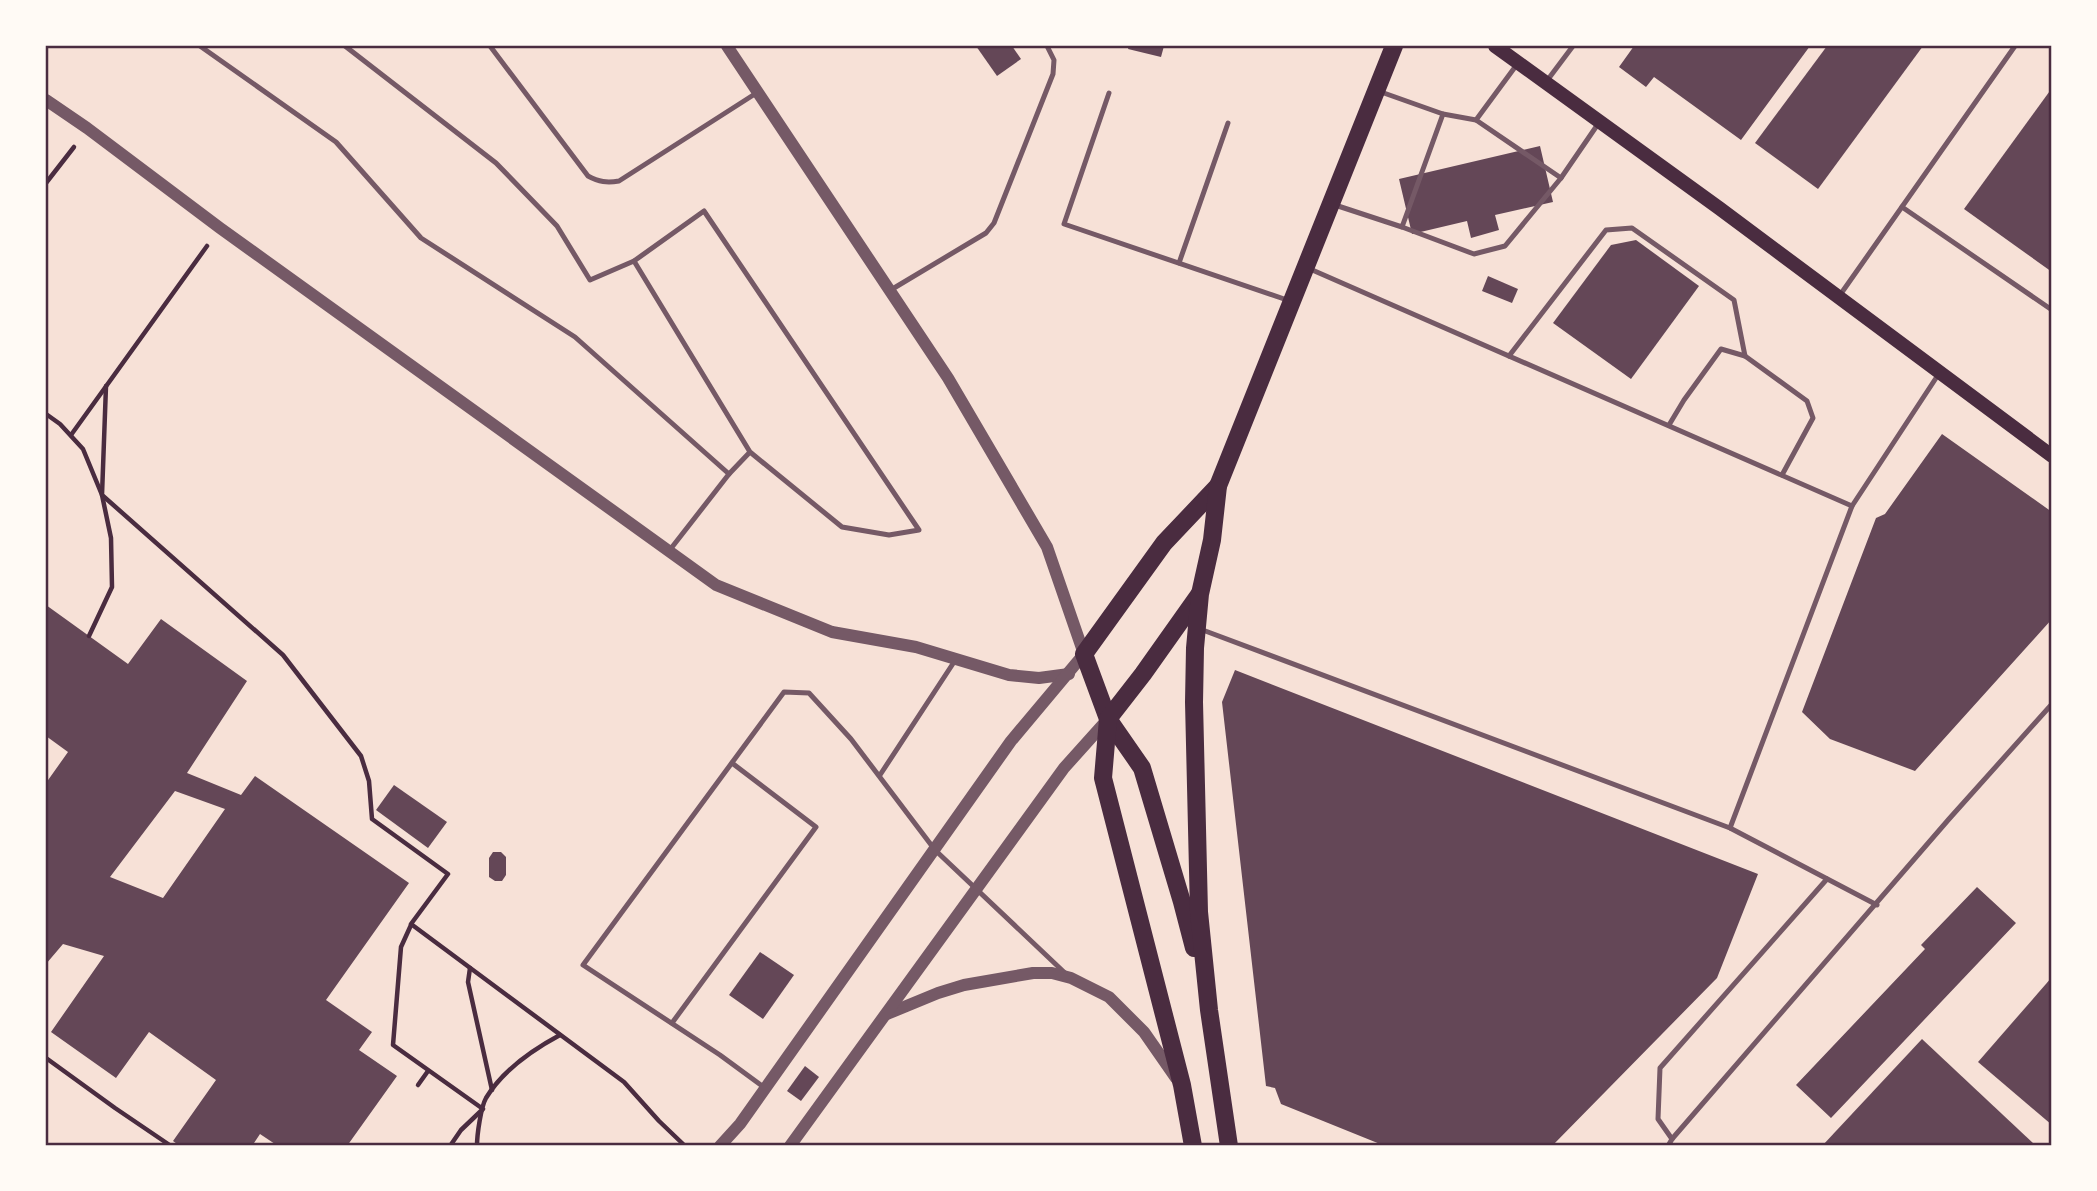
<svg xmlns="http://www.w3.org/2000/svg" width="2097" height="1191" font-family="'Fira Sans Condensed',sans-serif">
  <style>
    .building { fill: #644757; fill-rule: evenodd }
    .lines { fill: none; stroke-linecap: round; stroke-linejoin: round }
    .path { stroke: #4a2c40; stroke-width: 4.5 }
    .service { stroke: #755966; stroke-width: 5 }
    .tertiary { stroke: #755966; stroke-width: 12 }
    .secondary { stroke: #4a2c40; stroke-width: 14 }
    .primary { stroke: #4a2c40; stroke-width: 18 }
    .neatline { fill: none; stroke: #4a2c40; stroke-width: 2.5 }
  </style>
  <rect width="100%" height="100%" fill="#f7e1d7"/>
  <g class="building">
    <polygon points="976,46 1012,46 1021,59 997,76"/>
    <polygon points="1129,46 1164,46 1161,57 1128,49"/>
    <polygon points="1634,46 1646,47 1810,46 1741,140 1654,77 1646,87 1619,67"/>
    <polygon points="1827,46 1923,46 1818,189 1755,143"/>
    <polygon points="2052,88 2052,272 1964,209"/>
    <polygon points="1540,146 1553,202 1495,215 1499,230 1471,238 1467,221 1412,234 1399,179"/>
    <polygon points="1636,240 1699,286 1631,379 1553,323 1611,245"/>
    <polygon points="1488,276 1518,289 1512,303 1482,291"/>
    <polygon points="1942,434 2052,512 2052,619 1915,771 1830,739 1802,712 1876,518 1885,514"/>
    <path d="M46,605L128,664L161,619L247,681L187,773L241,795L255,776L409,883L326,1000L372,1032L359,1050L397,1076L347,1146H278L260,1134L252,1146H180L173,1141L216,1080L149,1032L116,1078L51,1032L104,956L63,944L46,964V783L68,752L46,736ZM175,791L225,809L163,898L110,877Z"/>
    <polygon points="1235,670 1758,874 1717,978 1552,1146 1385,1146 1281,1104 1275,1088 1266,1086 1222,702"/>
    <polygon points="394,785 447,822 428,848 376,810"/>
    <polygon points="493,852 501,852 506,857 506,875 502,881 495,881 489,877 489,858"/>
    <polygon points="1977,887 2016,923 1831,1118 1796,1085 1925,949 1921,945"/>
    <polygon points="760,952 794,975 763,1019 729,995"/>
    <polygon points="2052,977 2052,1125 1978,1062"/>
    <polygon points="1922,1039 2036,1146 1822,1146"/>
    <polygon points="805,1066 819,1077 801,1101 787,1091"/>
  </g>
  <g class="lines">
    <g class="path">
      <polyline points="46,183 74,147"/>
      <polyline points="106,386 102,495 283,655 361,756 369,781 372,819 448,874 411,924 624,1082 659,1121 683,1144"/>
      <polyline points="46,414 60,424 83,449 102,495 111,538 112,587 89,636"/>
      <polyline points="71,435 207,246"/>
      <polyline points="411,925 401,947 393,1045 483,1109 461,1130 450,1146"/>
      <polyline points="470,968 468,982 492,1090"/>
      <polyline points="46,1058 115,1108 171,1146"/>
      <polyline points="418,1085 428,1071"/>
      <path d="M477,1146C477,1134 481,1107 486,1098C503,1070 532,1050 560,1035"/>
    </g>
    <g class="service">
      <polyline points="200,46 336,142 421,238 575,337 729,474"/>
      <polyline points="345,46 496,163 557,226 590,280 634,261"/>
      <path d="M490,46L588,176C599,182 607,183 619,181L758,92"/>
      <polyline points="1518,63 1476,120 1561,178 1598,124"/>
      <polyline points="1546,82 1573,46"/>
      <polyline points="1109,93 1064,224 1290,301"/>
      <polyline points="1443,114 1476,120"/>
      <polyline points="1335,205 1402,227 1443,114 1381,92"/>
      <polyline points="1902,207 2052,310"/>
      <polyline points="1402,227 1474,254 1505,246 1561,178"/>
      <polyline points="1179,263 1228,123"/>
      <polyline points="1310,269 1852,506"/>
      <polyline points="889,291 986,233 994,223 1053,74 1054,60 1047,46"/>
      <polyline points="1840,295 2015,46"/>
      <polyline points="1509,356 1606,230 1632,228 1734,300 1745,356"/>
      <polyline points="1669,425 1684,400 1721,349 1745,356 1807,401 1813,418 1782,475"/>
      <polyline points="669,551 729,474 750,452 842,527 889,535 919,530 704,211 634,261 750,452"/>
      <polyline points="1200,629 1730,828 1877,905"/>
      <polyline points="880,775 956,659"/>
      <polyline points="1730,828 1852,506 1938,375"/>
      <polyline points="672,1023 816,827 732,763"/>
      <polyline points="765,1088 720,1055 583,965 784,692 809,693 851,739 935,850 1066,974"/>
      <polyline points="1672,1139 1658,1119 1660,1068 1827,879"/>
      <polyline points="1668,1146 1672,1139 1949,819 2052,704"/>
    </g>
    <g class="tertiary">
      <polyline points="46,100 87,128 220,228 716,585 832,632 916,647 1009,675 1039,678 1069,674"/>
      <polyline points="887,1014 938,993 964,985 1033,973 1052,973 1071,978 1109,997 1144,1032 1176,1078"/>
      <polyline points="720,1146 740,1124 1011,741 1084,654 1047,547 948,378 727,46"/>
      <polyline points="790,1146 1064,768 1108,719"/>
    </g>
    <polyline class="secondary" points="1495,46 1719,208 2052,456"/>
    <g class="primary">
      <polyline points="1194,948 1182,902 1142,768 1108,719 1084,654 1164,543 1218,486"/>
      <polyline points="1193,1146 1182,1085 1103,778 1108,719 1143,674 1199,595"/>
      <polyline points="1229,1146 1209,1010 1199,912 1194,702 1195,648 1200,594 1212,540 1218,486 1394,46"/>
    </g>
  </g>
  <rect width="2097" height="1191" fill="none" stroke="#fffaf5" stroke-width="94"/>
  <rect x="47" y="47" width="2003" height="1097" class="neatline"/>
</svg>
